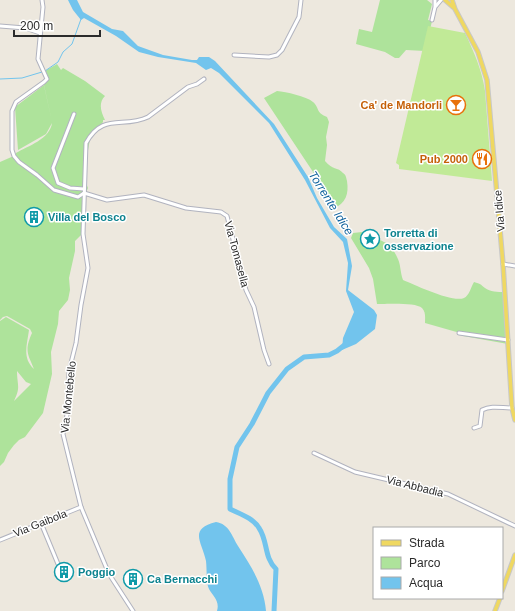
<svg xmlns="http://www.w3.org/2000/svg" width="515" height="611" font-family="Arial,sans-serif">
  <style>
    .green { fill: #aee39b; fill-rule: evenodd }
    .pitch { fill: #c1ea97 }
    .water { fill: #72c4ed }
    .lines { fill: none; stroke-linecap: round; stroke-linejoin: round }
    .stream { stroke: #72c4ed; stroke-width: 1 }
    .river { stroke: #72c4ed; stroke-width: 5 }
    .minor-casing { stroke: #b1b3bf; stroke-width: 5 }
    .major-casing { stroke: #c8c8c8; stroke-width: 5.5 }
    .minor { stroke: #fff; stroke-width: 3 }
    .major { stroke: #efd861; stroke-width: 3.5 }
    .labels { text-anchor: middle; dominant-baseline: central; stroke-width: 3; stroke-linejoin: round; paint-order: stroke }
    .food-label { font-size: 11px; font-weight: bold; fill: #c56008; stroke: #fff; text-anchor: end }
    .street-label { font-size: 11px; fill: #2b2b2b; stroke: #fff }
    .culture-label { font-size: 11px; font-weight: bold; fill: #0d838f; stroke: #fff; text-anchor: start }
    .water-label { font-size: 12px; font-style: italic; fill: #0f619c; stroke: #fff }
  </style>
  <rect width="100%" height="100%" fill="#ede8de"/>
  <g class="green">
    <polygon points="380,0 427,0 432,4 428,20 432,21 425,51 406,50 399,58 395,58 385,52 356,44 359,29 372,32"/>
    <path d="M57,64L61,70L63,68L85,81L105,96C98,103 101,112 105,120H103V122L90,139L87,156L86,183L88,188L84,198V232L75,241V251L69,278L70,290L68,300L59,311L58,324L51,352L52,374L43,413L25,437L19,440L14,445L8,453L4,462L0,466V321L6,317L29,330C27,345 22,358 34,369C28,354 24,351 32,333L30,329L7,316L3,317L0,320V162L16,155V153C28,146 50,139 52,123L46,134L18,150L15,107L44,85L52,122L43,81L46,79L45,71ZM17,371L26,382L31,384L14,401C21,387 17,385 17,371Z"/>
    <path d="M277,91C286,92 306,96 313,102C320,108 315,112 327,117L329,122L326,137L327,145L325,161C332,170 338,167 343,173C346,175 346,177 347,181C349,194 346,203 333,209L328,195L323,187L264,98Z"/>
    <path d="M362,232C374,234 381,243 391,244C392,250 395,252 397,257C401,264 400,272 403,280C415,285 453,303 464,298C469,296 471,287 474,282C481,284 480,284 485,288C490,292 498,292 504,292L508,344L463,336L460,333L425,323C425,318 426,312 422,308C416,302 386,304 377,304L373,279L369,268L351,238L353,233Z"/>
  </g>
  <path class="pitch" d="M428,26L465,33C474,52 482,70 485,91L492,181L399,169V165L396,163Z"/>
  <g class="water">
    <polygon points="68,0 77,0 83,12 112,29 123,31 138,46 163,55 192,60 197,60 199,57 209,57 215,61 274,124 308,177 317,198 334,227 347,239 352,266 348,290 374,310 377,315 375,329 356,344 342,350 343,338 354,312 346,291 348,263 343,242 330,228 305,180 269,123 219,73 211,68 206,70 196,63 158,57 139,52 116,36 84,18 81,20 73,10"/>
    <path d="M216,522C229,524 232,536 238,546C251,566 264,586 266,611H217C220,601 213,596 209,589C206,583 207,569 206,561C202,542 188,529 216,522Z"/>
  </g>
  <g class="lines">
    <g class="stream">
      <polyline points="45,71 58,62 63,52 72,44 81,19"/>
      <polyline points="0,79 22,78 42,72"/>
    </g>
    <path class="river" d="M274,611L276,569C264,558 268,541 259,528C253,518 240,514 230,509V479L237,447L252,424L268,393L287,369L304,357L329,355L337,351L347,343"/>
    <defs>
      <g id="minor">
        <polyline points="42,0 43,7 38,59 47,79 44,82 16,102 12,111 12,150 14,156 19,162 37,175 54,190 78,197 84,193"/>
        <polyline points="436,6 441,0"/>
        <polyline points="432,20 435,7 435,0"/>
        <polyline points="0,26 25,28 40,33"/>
        <polyline points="234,55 269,57 277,55 282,50 299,17 301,0"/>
        <polyline points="74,114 53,168 58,183 70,188 84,189"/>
        <polyline points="84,193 107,200 144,195 186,208 221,212 227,216 246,290 254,307 264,350 269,364"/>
        <polyline points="503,264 515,266"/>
        <polyline points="459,333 508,340"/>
        <path d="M474,428L480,426L482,410C492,405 501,408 512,408"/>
        <polyline points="314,453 355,472 448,494 515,526"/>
        <polyline points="41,523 58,564"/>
        <polyline points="0,540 81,507"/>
        <path d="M133,611L109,574L81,507L63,434L68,410L69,371L76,343L81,305L88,268L83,234L86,143C103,112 123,129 148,117L188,87L197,84L204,79"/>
      </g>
      <g id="major">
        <polyline points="445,0 453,7"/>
        <polyline points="452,0 455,9 478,52 487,80 503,264 512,408 515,420"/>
        <polyline points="502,591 515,555"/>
        <polyline points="495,611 500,598"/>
      </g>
    </defs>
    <use href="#minor" class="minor-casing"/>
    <use href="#major" class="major-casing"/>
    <use href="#minor" class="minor"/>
    <use href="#major" class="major"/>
  </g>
  <defs>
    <symbol id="bar-ring" viewBox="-11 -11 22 22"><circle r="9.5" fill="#fff" stroke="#e8710a" stroke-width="1.5"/><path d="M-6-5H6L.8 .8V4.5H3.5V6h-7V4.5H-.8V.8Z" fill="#e8710a"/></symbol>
    <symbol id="restaurant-ring" viewBox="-11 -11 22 22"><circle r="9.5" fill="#fff" stroke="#e8710a" stroke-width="1.5"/><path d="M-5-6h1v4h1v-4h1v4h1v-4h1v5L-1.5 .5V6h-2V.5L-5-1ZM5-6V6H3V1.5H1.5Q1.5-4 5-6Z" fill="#e8710a"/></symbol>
    <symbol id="building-ring" viewBox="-11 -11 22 22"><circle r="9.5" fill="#fff" stroke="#0f9aa8" stroke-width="1.5"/><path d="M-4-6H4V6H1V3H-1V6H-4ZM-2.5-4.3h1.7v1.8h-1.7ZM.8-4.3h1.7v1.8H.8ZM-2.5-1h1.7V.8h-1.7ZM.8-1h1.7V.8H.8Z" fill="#0f9aa8"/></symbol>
    <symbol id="sight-ring" viewBox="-11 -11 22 22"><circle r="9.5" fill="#fff" stroke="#0f9aa8" stroke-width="1.5"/><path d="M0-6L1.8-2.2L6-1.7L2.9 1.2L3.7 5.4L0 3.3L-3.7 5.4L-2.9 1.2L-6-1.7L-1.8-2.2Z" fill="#0f9aa8"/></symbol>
  </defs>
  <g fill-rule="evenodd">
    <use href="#bar-ring" x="445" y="94" width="22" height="22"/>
    <use href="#restaurant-ring" x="471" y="148" width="22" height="22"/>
    <use href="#building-ring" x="23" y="206" width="22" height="22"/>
    <use href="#sight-ring" x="359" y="228" width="22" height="22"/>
    <use href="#building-ring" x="53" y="561" width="22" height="22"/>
    <use href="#building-ring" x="122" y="568" width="22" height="22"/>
  </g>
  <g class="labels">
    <g class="food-label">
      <text x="442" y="105">Ca' de Mandorli</text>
      <text x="468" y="159">Pub 2000</text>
    </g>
    <g class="street-label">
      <text transform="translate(499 211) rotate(-95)">Via Idice</text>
      <text transform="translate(237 254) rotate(75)">Via Tomasella</text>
      <text transform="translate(68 397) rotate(-84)">Via Montebello</text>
      <text transform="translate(415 486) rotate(14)">Via Abbadia</text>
      <text transform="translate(40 523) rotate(-22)">Via Gaibola</text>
    </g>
    <g class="culture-label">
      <text x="48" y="217">Villa del Bosco</text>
      <text x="384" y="233">Torretta di<tspan x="384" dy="13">osservazione</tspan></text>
      <text x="78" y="572">Poggio</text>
      <text x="147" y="579">Ca Bernacchi</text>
    </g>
    <g class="water-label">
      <text transform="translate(331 203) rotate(58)">Torrente Idice</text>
    </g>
  </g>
  <rect x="373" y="527" width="130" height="72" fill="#ffffff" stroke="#aaaaaa"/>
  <rect x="381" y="540" width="20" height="6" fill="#efd861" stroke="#aaaaaa"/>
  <text x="409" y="547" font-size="12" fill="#2b2b2b">Strada</text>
  <rect x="381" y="557" width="20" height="12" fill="#aee39b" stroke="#aaaaaa"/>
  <text x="409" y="567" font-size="12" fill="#2b2b2b">Parco</text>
  <rect x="381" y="577" width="20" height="12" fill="#72c4ed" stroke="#aaaaaa"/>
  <text x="409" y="587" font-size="12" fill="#2b2b2b">Acqua</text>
  <path d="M14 30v6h86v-6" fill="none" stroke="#2b2b2b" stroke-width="2"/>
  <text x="20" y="30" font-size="12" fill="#2b2b2b" stroke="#ffffff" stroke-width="3" paint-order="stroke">200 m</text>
</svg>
